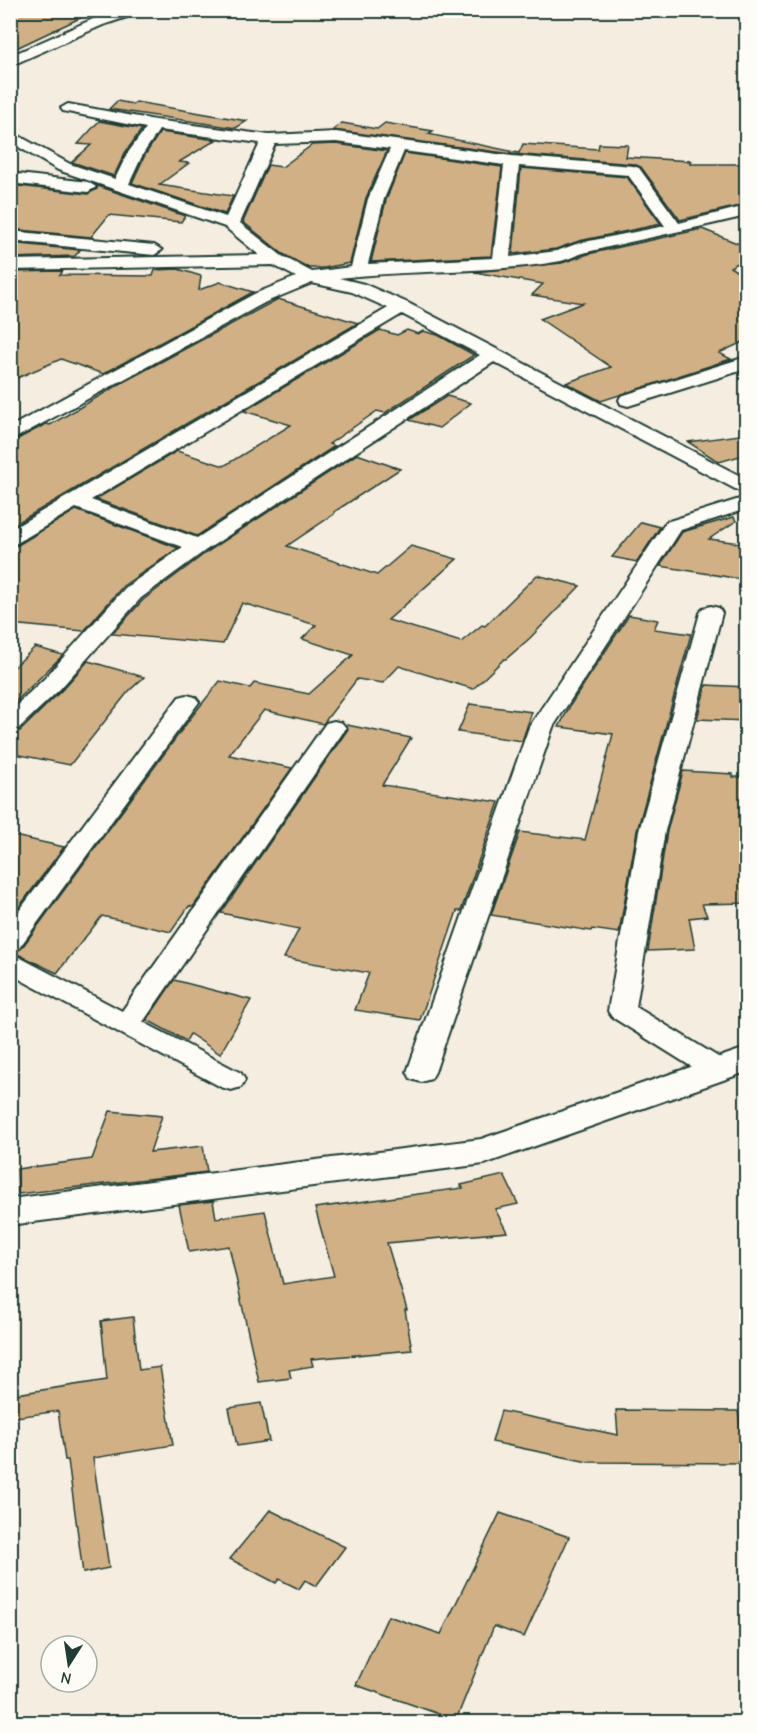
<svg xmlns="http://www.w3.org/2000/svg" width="757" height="1733" font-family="'Comic Neue',sans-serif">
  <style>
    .building { fill: #d2b085; stroke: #1f3d34; stroke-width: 1.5 }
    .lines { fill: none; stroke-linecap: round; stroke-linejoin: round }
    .minor-casing { stroke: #1f3d34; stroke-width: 4 }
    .tertiary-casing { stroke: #1f3d34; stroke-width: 4 }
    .minor { fill: #fdfcf7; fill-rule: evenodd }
    .tertiary { fill: #fdfcf7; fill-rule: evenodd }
  </style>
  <rect width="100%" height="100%" fill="#f4ede0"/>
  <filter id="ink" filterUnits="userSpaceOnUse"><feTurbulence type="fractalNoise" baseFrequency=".0167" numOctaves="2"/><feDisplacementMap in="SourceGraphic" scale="12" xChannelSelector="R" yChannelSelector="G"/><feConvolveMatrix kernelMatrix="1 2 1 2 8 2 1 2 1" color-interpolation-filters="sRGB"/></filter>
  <g filter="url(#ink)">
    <g class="building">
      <polygon points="10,10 97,10 10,51"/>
      <polygon points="117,101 133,104 136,102 247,121 236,128 109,109"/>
      <polygon points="99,121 142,129 125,153 114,176 72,162 91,145 78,144"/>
      <polygon points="342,123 377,129 385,123 433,131 428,134 519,153 523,144 598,149 599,144 628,145 626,157 691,161 690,164 747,164 747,204 680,220 641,167 634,164 512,154 333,130"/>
      <polygon points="160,132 216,140 179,162 189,163 159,185 233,196 225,214 132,183 145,155"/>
      <polygon points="336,144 387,151 366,198 350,263 324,268 309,268 283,254 243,222 268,165 282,167 312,145"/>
      <polygon points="405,153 502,167 491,256 371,262 386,200"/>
      <polygon points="521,168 627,177 661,224 579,241 556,249 513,254"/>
      <polygon points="10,185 88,194 97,189 98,186 185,216 181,222 109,215 91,237 10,229"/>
      <polygon points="702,229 747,247 747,258 730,267 747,278 747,340 719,353 731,359 601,401 566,383 611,367 540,319 583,303 532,295 543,284 474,272 562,263 588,254"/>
      <polygon points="10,243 80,250 75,256 10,258"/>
      <polygon points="178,269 201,276 199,290 220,282 253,292 103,374 61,359 10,381 10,272 63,271 60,275 153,276 155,270"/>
      <polygon points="278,299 358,323 10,527 10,443 46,424 50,425 125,381"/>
      <polygon points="380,330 397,335 407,330 418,334 423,331 438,335 474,355 385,413 377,411 329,444 335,446 197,536 96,499 177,451 224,466 291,425 244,411"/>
      <polygon points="447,396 471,403 439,428 409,420"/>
      <polygon points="747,434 747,454 719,462 688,442"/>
      <polygon points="357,454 400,469 334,512 334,514 287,546 377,575 411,546 457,559 388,620 461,642 482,625 485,626 537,575 580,586 530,638 506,659 504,659 473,689 399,666 383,683 357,679 323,724 264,710 229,755 292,768 193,907 189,906 171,932 102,916 57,973 13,952 21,949 189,720 220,681 250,688 254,683 309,694 353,655 302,639 316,625 242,603 223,644 112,634 143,600 207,552"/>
      <polygon points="76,510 178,548 123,586 84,631 10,624 10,547 18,545"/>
      <polygon points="734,517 736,521 709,539 747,544 747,580 660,566 682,532"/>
      <polygon points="641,522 660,527 637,562 612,557"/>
      <polygon points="629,615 658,620 654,629 691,634 637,831 619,933 592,929 591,931 491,915 520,832 585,840 613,734 559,727 571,704"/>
      <polygon points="35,647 63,655 10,707 10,671"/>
      <polygon points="88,661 144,677 128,692 70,765 10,753 10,733 20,731 62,690"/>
      <polygon points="706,685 747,687 747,721 697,719"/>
      <polygon points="470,704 532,712 522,741 458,732"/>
      <polygon points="347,725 411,738 382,785 499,802 461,911 457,911 420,1020 355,1010 369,973 284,958 299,929 221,913 348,729"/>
      <polygon points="683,771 733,774 733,777 747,777 747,903 702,904 707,916 689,918 695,949 648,951 667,831"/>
      <polygon points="10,835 64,847 10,919"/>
      <polygon points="174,980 251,1000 220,1054 190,1034 186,1041 147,1020"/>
      <polygon points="110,1111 162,1116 150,1152 203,1146 207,1172 18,1194 17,1169 92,1159"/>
      <polygon points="504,1175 518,1204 495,1209 507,1232 387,1243 407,1310 405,1310 412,1350 311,1359 313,1366 289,1370 291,1378 259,1382 229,1246 189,1252 179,1205 213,1201 216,1218 265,1211 283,1284 334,1276 315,1208 463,1188 461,1185"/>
      <polygon points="133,1317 139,1370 160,1367 173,1445 93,1458 109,1568 83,1573 68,1460 65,1460 58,1411 10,1418 10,1395 107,1380 101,1321"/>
      <polygon points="261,1403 269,1441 237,1446 229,1408"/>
      <polygon points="616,1410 738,1411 746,1463 588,1462 492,1442 501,1411 618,1435"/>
      <polygon points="270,1510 345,1547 316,1586 305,1580 299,1589 279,1579 276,1583 230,1559"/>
      <polygon points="500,1513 569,1537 524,1637 494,1626 456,1720 356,1685 388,1616 441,1634"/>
    </g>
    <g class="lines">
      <defs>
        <g id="minor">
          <polygon points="125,10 148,10 103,25 10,66 10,56 93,19"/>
          <path d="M68,104L155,120L269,135L336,132L512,156L633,166L639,168L679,223L746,206V216C693,229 640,239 587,252C578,254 570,259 561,261C488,274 412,269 339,278L364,284L408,303L746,479V493L739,491L494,362L206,550L141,598L60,689L18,729L10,731V711L44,679L125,588L183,547L76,508L17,543L10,545V530L388,308L352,292L312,283L266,302L10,441V427L254,294L296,277L273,265L10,270V260L259,255L225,227L58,170L10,142V131L70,164L115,179L127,154L146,128L63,111L61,108ZM159,130L260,143L226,217L129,184L143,154ZM336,142L390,149L368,199L351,267L312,272L282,256L240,223L275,144ZM404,151L504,165L493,258L368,264L384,199ZM519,166L628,175L665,226L579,243L557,251L510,257ZM402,314L480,355L197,538L91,500Z"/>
          <polygon points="10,173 88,182 96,187 88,192 10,183"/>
          <polygon points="10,231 154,245 162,250 154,255 10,241"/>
          <polygon points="746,357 746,369 628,406 621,404 619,400 621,396"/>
          <polygon points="746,497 746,509 681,530 553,727 435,1072 431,1079 421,1082 411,1079 407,1072 529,727 666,522"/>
          <polygon points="711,606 719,608 722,613 665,831 636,1007 728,1063 732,1070 728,1077 718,1079 708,1077 612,1017 608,1011 639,831 700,613 703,608"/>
          <polygon points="187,695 195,697 199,702 19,948 10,950 10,923 179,697"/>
          <polygon points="334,721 342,723 346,728 143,1022 241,1073 245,1080 241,1087 231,1090 221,1087 10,974 10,955 19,957 122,1011 326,723"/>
        </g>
        <polygon id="tertiary" points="746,1048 746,1072 484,1164 10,1225 10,1199 481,1139"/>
      </defs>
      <use href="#minor" class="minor-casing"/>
      <use href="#tertiary" class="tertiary-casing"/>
      <use href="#minor" class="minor"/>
      <use href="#tertiary" class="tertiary"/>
    </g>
  </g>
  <rect width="757" height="1733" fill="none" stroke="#fdfcf7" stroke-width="36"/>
  <rect x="18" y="18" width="721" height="1697" fill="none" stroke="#1f3d34" stroke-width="2" filter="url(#ink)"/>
  <g transform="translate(69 1664) rotate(192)"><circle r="28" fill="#fdfcf7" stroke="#a4b0a9" stroke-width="1.5"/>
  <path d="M0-4.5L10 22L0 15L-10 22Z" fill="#1f3d34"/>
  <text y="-9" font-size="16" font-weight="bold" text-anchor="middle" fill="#1f3d34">N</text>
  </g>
</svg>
